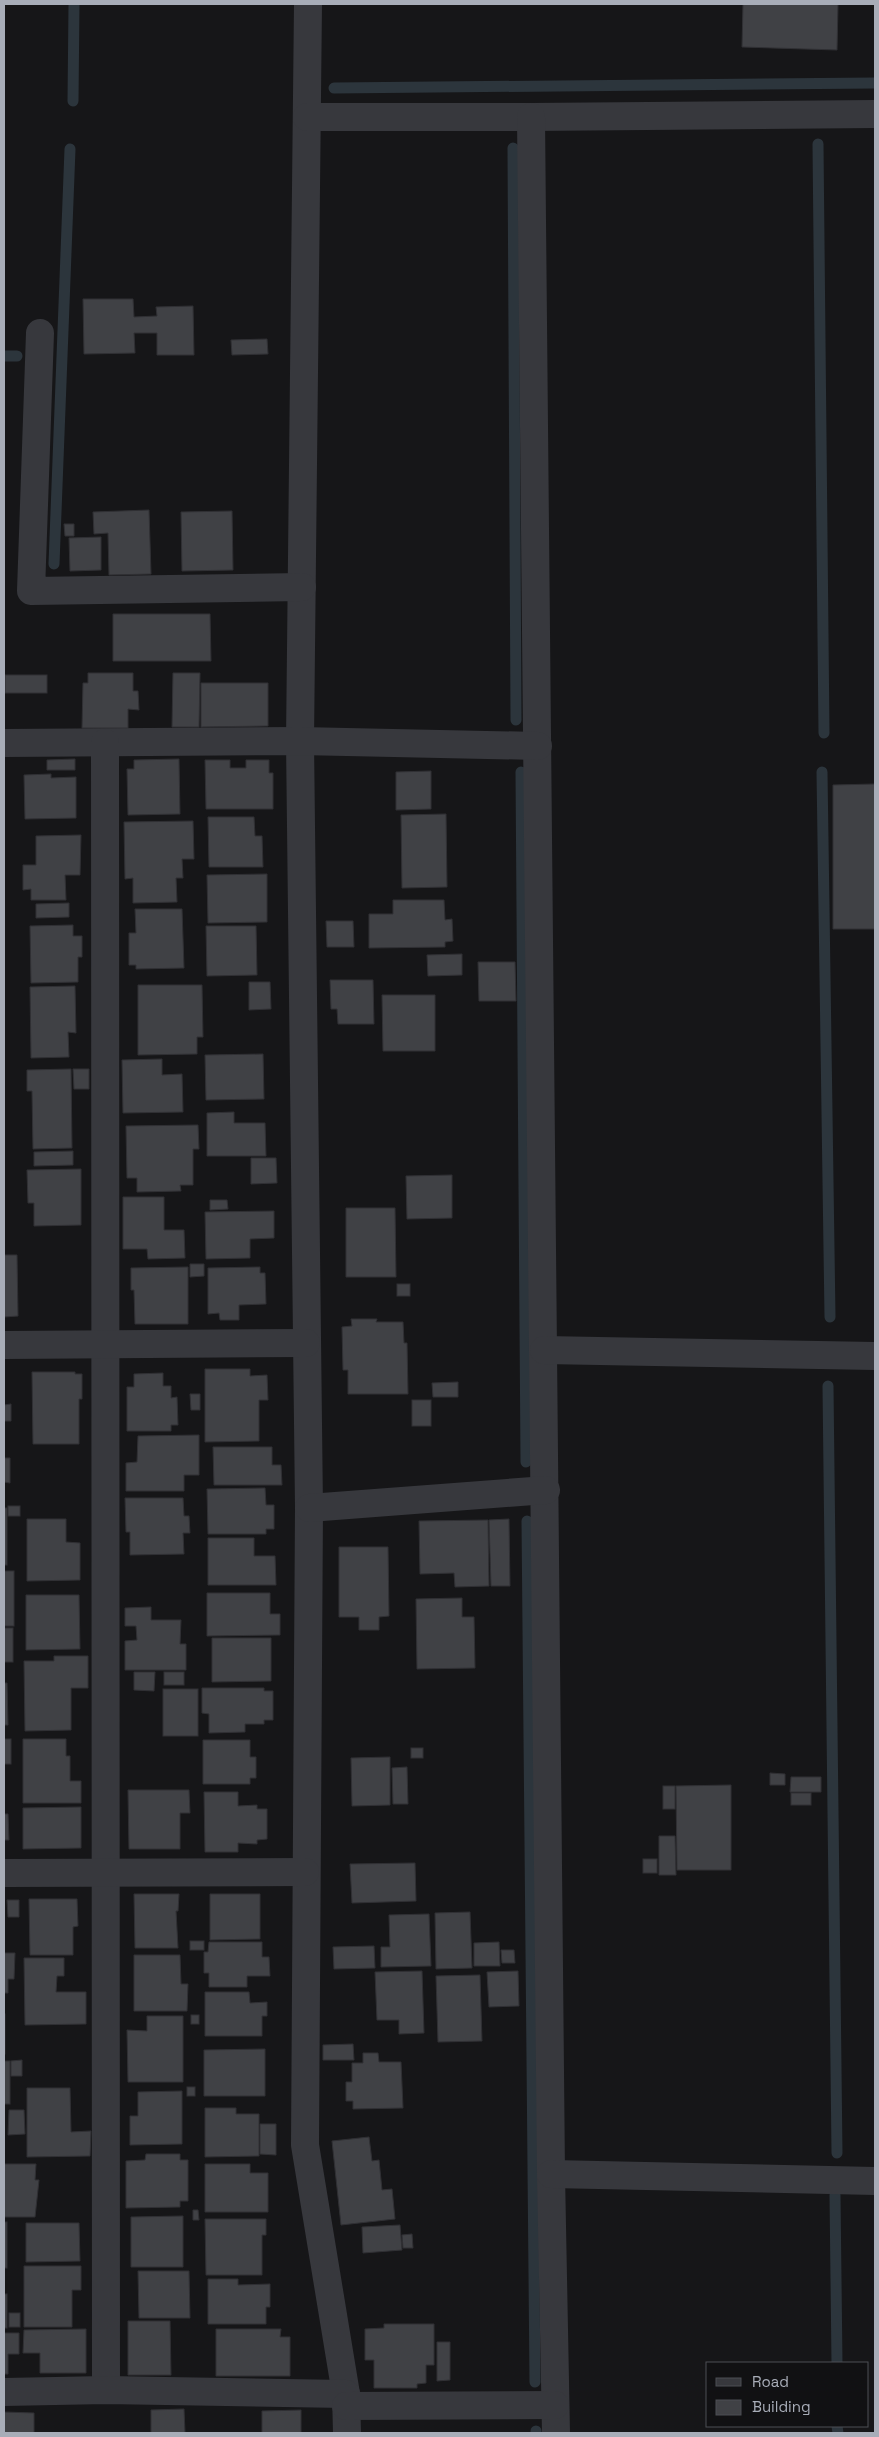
<svg xmlns="http://www.w3.org/2000/svg" width="879" height="2437" font-family="'Space Grotesk',sans-serif">
  <style>
    .lines { fill: none; stroke-linecap: round; stroke-linejoin: round }
    .stream { stroke: #2c353c; stroke-width: 11 }
    .building { fill: #404145; stroke: #303034 }
    .minor { stroke: #37383d; stroke-width: 28 }
  </style>
  <rect width="100%" height="100%" fill="#161618"/>
  <g class="lines">
    <g class="stream">
      <polyline points="334,88 875,83"/>
      <polyline points="73,101 74,4"/>
      <polyline points="818,144 824,733"/>
      <polyline points="513,148 516,720"/>
      <polyline points="4,356 17,356"/>
      <polyline points="54,564 70,149"/>
      <polyline points="521,772 526,1462"/>
      <polyline points="822,772 830,1317"/>
      <polyline points="828,1386 837,2153"/>
      <polyline points="527,1521 535,2382"/>
      <polyline points="835,2195 837,2363"/>
      <polyline points="837,2426 838,2433"/>
      <polyline points="536,2431 536,2433"/>
    </g>
  </g>
  <g class="building">
    <polygon points="743,4 838,4 837,50 742,47"/>
    <polygon points="83,299 133,299 134,317 157,316 156,307 193,306 194,355 157,355 157,333 134,333 135,353 84,354"/>
    <polygon points="267,339 268,354 232,355 231,340"/>
    <polygon points="149,510 151,574 109,575 108,533 94,534 93,512"/>
    <polygon points="232,511 233,570 182,571 181,512"/>
    <polygon points="64,524 74,524 74,536 65,536"/>
    <polygon points="101,537 101,570 70,571 69,538"/>
    <polygon points="113,614 210,614 211,661 113,661"/>
    <polygon points="88,673 133,673 133,691 138,691 139,710 128,709 128,728 82,728 83,683 88,683"/>
    <polygon points="173,673 200,673 199,727 172,727"/>
    <rect x="5" y="675" width="42" height="18"/>
    <polygon points="201,683 268,683 268,726 201,727"/>
    <polygon points="75,759 75,770 47,770 47,760"/>
    <polygon points="179,759 180,814 128,815 127,769 134,769 134,760"/>
    <polygon points="205,760 230,760 230,768 246,768 246,760 269,760 269,773 273,773 273,809 206,809"/>
    <polygon points="431,771 431,809 396,810 396,772"/>
    <polygon points="51,774 51,778 76,777 76,818 25,819 24,775"/>
    <polygon points="875,784 875,929 833,929 833,785"/>
    <polygon points="446,814 447,887 402,888 401,815"/>
    <polygon points="208,817 254,817 255,836 262,836 263,867 209,867"/>
    <polygon points="193,821 194,859 182,859 183,878 176,878 177,902 133,903 133,878 125,879 124,822"/>
    <polygon points="81,835 80,875 65,875 66,900 31,900 31,889 23,890 23,865 36,865 36,836"/>
    <polygon points="267,874 267,922 208,923 207,875"/>
    <polygon points="393,900 444,900 445,920 452,919 453,941 445,942 445,947 369,948 369,914 393,914"/>
    <polygon points="69,903 69,917 36,918 36,904"/>
    <polygon points="135,909 182,909 184,968 136,969 136,965 129,965 129,933 136,933"/>
    <polygon points="326,921 353,921 354,947 327,947"/>
    <polygon points="73,925 73,936 82,936 82,957 78,957 78,982 31,983 30,926"/>
    <polygon points="206,926 256,926 257,975 207,976"/>
    <polygon points="462,954 462,975 428,976 427,955"/>
    <polygon points="478,962 515,962 516,1001 479,1001"/>
    <polygon points="330,980 373,980 374,1024 338,1024 337,1009 331,1009"/>
    <polygon points="249,982 270,982 271,1009 249,1010"/>
    <polygon points="138,985 202,985 203,1037 197,1037 197,1054 138,1055"/>
    <polygon points="75,986 76,1033 68,1032 69,1057 31,1058 30,987"/>
    <polygon points="382,995 435,995 435,1051 383,1051"/>
    <polygon points="263,1054 264,1099 206,1100 205,1055"/>
    <polygon points="162,1059 162,1075 182,1074 183,1112 123,1113 122,1060"/>
    <polygon points="71,1069 72,1148 33,1149 32,1091 27,1091 27,1070"/>
    <polygon points="73,1069 89,1069 89,1089 74,1089"/>
    <polygon points="234,1112 234,1123 265,1123 266,1156 207,1156 207,1113"/>
    <polygon points="198,1125 199,1149 193,1149 193,1185 180,1185 181,1191 137,1192 137,1178 127,1178 126,1126"/>
    <polygon points="73,1151 73,1165 34,1166 34,1152"/>
    <polygon points="251,1158 276,1158 277,1183 251,1184"/>
    <polygon points="81,1169 81,1225 34,1226 34,1203 28,1203 27,1170"/>
    <polygon points="452,1175 452,1218 407,1219 406,1176"/>
    <polygon points="123,1197 164,1197 164,1230 184,1230 185,1258 148,1259 147,1249 123,1249"/>
    <polygon points="210,1200 227,1200 228,1209 210,1210"/>
    <polygon points="346,1208 395,1208 396,1277 346,1277"/>
    <polygon points="274,1211 274,1238 250,1239 250,1258 206,1259 205,1212"/>
    <polygon points="4,1255 17,1255 18,1316 4,1317"/>
    <polygon points="190,1264 204,1264 204,1276 190,1277"/>
    <polygon points="188,1267 188,1324 135,1324 134,1290 131,1290 131,1268"/>
    <polygon points="260,1267 260,1273 265,1273 266,1304 239,1305 239,1320 220,1320 219,1313 208,1314 208,1268"/>
    <rect x="397" y="1284" width="13" height="12"/>
    <polygon points="351,1319 377,1319 376,1322 403,1322 404,1343 407,1343 408,1394 348,1394 348,1370 343,1370 342,1327 352,1326"/>
    <polygon points="205,1369 250,1369 250,1376 267,1375 268,1400 259,1400 259,1441 205,1442"/>
    <polygon points="4,1372 4,1405 11,1404 11,1421 4,1421"/>
    <polygon points="32,1372 75,1372 75,1374 82,1374 82,1399 79,1399 79,1444 33,1444"/>
    <polygon points="163,1373 163,1386 171,1386 171,1398 177,1397 178,1425 171,1425 171,1431 127,1431 127,1387 134,1387 134,1374"/>
    <polygon points="458,1382 458,1397 433,1397 432,1383"/>
    <polygon points="190,1394 200,1394 200,1410 191,1410"/>
    <rect x="412" y="1400" width="19" height="26"/>
    <polygon points="199,1435 199,1475 184,1475 184,1491 126,1491 126,1463 137,1462 138,1436"/>
    <polygon points="213,1447 272,1447 272,1465 281,1465 282,1485 214,1485"/>
    <polygon points="4,1458 10,1458 10,1483 4,1482"/>
    <polygon points="265,1488 266,1505 274,1505 274,1529 266,1529 266,1534 208,1534 207,1489"/>
    <polygon points="125,1498 183,1498 184,1516 189,1516 190,1533 183,1533 184,1554 130,1555 130,1532 126,1532"/>
    <rect x="8" y="1506" width="12" height="10"/>
    <rect x="4" y="1508" width="3" height="57"/>
    <polygon points="27,1519 66,1519 66,1542 80,1543 80,1580 27,1581"/>
    <polygon points="509,1519 510,1586 491,1586 489,1520"/>
    <polygon points="488,1520 489,1586 455,1587 454,1573 420,1574 419,1521"/>
    <polygon points="208,1538 254,1538 254,1556 275,1556 276,1585 208,1585"/>
    <polygon points="339,1547 388,1547 389,1616 379,1617 379,1630 359,1630 359,1617 339,1617"/>
    <rect x="4" y="1571" width="10" height="55"/>
    <polygon points="207,1593 270,1593 270,1614 280,1614 280,1635 207,1636"/>
    <polygon points="26,1595 79,1595 80,1649 26,1650"/>
    <polygon points="462,1598 462,1617 474,1617 475,1668 417,1669 416,1599"/>
    <polygon points="151,1607 151,1620 181,1620 180,1644 186,1644 186,1670 125,1670 125,1641 137,1640 136,1626 125,1626 125,1608"/>
    <rect x="4" y="1628" width="9" height="34"/>
    <polygon points="212,1638 271,1638 271,1681 212,1682"/>
    <polygon points="54,1656 88,1656 88,1688 71,1688 71,1730 25,1731 24,1661 54,1661"/>
    <polygon points="134,1672 155,1672 154,1691 134,1690"/>
    <rect x="164" y="1672" width="20" height="13"/>
    <polygon points="4,1683 7,1683 8,1725 4,1725"/>
    <polygon points="202,1688 264,1688 264,1691 273,1691 273,1720 264,1720 264,1724 245,1724 245,1732 209,1733 209,1714 202,1713"/>
    <rect x="163" y="1689" width="35" height="47"/>
    <rect x="4" y="1739" width="7" height="25"/>
    <polygon points="23,1739 66,1739 66,1756 70,1756 70,1781 81,1781 81,1803 23,1803"/>
    <polygon points="203,1740 250,1740 250,1757 256,1757 256,1778 250,1778 250,1784 203,1784"/>
    <rect x="411" y="1748" width="12" height="10"/>
    <polygon points="390,1757 390,1805 352,1806 351,1758"/>
    <polygon points="407,1767 408,1804 393,1804 392,1768"/>
    <polygon points="770,1773 785,1774 785,1785 770,1785"/>
    <polygon points="791,1777 821,1777 821,1792 790,1792"/>
    <polygon points="731,1785 731,1870 677,1870 676,1786"/>
    <rect x="663" y="1786" width="12" height="23"/>
    <polygon points="128,1790 189,1790 190,1813 180,1813 180,1849 129,1849"/>
    <polygon points="204,1792 238,1792 238,1806 257,1805 257,1809 267,1809 267,1839 257,1840 257,1844 238,1843 238,1852 205,1852"/>
    <rect x="791" y="1793" width="20" height="12"/>
    <polygon points="81,1807 81,1848 23,1849 23,1808"/>
    <polygon points="4,1814 8,1814 9,1840 4,1840"/>
    <polygon points="659,1836 675,1836 676,1875 659,1875"/>
    <rect x="643" y="1859" width="14" height="14"/>
    <polygon points="415,1863 416,1901 352,1903 350,1864"/>
    <polygon points="134,1894 179,1894 178,1911 176,1911 178,1948 135,1948"/>
    <polygon points="210,1894 260,1894 260,1939 210,1940"/>
    <polygon points="29,1899 77,1899 78,1926 73,1927 73,1955 30,1955"/>
    <polygon points="7,1900 19,1900 19,1917 8,1917"/>
    <polygon points="470,1912 472,1968 436,1969 435,1913"/>
    <polygon points="429,1914 431,1966 381,1967 381,1947 390,1947 389,1915"/>
    <rect x="190" y="1941" width="14" height="9"/>
    <polygon points="209,1942 262,1942 262,1957 269,1957 270,1976 247,1976 247,1987 209,1987 209,1973 204,1973 204,1952 208,1952"/>
    <polygon points="499,1942 500,1966 474,1966 474,1943"/>
    <polygon points="374,1946 375,1968 334,1969 333,1947"/>
    <polygon points="501,1950 514,1950 515,1963 502,1963"/>
    <polygon points="4,1953 15,1953 14,1979 8,1979 8,1993 4,1993"/>
    <polygon points="134,1955 180,1955 181,1984 188,1984 187,2011 134,2011"/>
    <polygon points="24,1958 64,1958 64,1976 57,1976 56,1992 86,1992 86,2024 25,2025"/>
    <polygon points="422,1971 424,2033 399,2034 399,2020 377,2020 375,1972"/>
    <polygon points="518,1971 519,2006 489,2007 487,1972"/>
    <polygon points="480,1975 482,2041 438,2042 436,1976"/>
    <polygon points="205,1992 249,1992 250,2003 267,2002 267,2016 262,2016 262,2036 205,2036"/>
    <rect x="4" y="2014" width="1" height="40"/>
    <rect x="191" y="2015" width="8" height="9"/>
    <polygon points="147,2016 183,2016 183,2082 128,2082 127,2030 147,2031"/>
    <polygon points="353,2044 354,2060 323,2060 323,2045"/>
    <polygon points="265,2049 265,2096 204,2096 204,2050"/>
    <polygon points="363,2053 378,2053 379,2062 401,2062 403,2108 353,2109 353,2101 346,2101 346,2082 352,2082 352,2063 363,2063"/>
    <polygon points="22,2060 22,2076 11,2076 11,2061"/>
    <rect x="4" y="2061" width="6" height="43"/>
    <rect x="187" y="2087" width="8" height="9"/>
    <polygon points="27,2088 70,2088 71,2132 91,2131 90,2156 27,2157"/>
    <polygon points="182,2091 182,2144 130,2145 130,2116 138,2116 138,2092"/>
    <polygon points="205,2108 236,2108 236,2114 259,2114 259,2156 205,2157"/>
    <polygon points="9,2110 24,2110 25,2134 8,2135"/>
    <polygon points="260,2124 276,2124 276,2155 260,2154"/>
    <polygon points="369,2137 372,2161 379,2160 382,2190 392,2189 395,2219 341,2225 332,2141"/>
    <polygon points="146,2154 180,2154 180,2160 188,2160 188,2201 180,2201 180,2207 126,2208 126,2161 145,2160"/>
    <polygon points="4,2164 36,2164 35,2180 39,2180 35,2217 4,2217"/>
    <polygon points="205,2164 250,2164 250,2173 268,2173 268,2212 205,2212"/>
    <polygon points="193,2210 198,2210 199,2220 193,2220"/>
    <polygon points="183,2216 183,2267 131,2267 131,2217"/>
    <polygon points="205,2219 266,2219 266,2235 262,2235 262,2275 206,2275"/>
    <rect x="4" y="2222" width="3" height="46"/>
    <polygon points="26,2223 79,2223 80,2261 26,2262"/>
    <polygon points="400,2225 402,2250 363,2253 362,2227"/>
    <polygon points="412,2234 413,2248 403,2248 402,2235"/>
    <polygon points="24,2266 81,2266 81,2290 72,2290 72,2327 24,2327"/>
    <polygon points="138,2271 189,2271 190,2318 139,2318"/>
    <polygon points="208,2279 238,2279 238,2285 270,2284 270,2307 266,2307 266,2324 208,2324"/>
    <rect x="4" y="2294" width="3" height="34"/>
    <rect x="9" y="2313" width="11" height="14"/>
    <polygon points="128,2321 170,2321 171,2375 128,2375"/>
    <polygon points="384,2324 434,2324 434,2365 426,2365 426,2383 417,2384 417,2388 374,2388 374,2360 365,2360 365,2329 384,2328"/>
    <polygon points="86,2329 86,2373 40,2373 40,2353 23,2353 24,2330"/>
    <polygon points="216,2329 281,2329 280,2337 290,2337 290,2376 216,2376"/>
    <polygon points="4,2333 19,2333 19,2354 8,2354 8,2374 4,2374"/>
    <polygon points="437,2342 450,2342 450,2380 437,2381"/>
    <polygon points="184,2409 185,2433 151,2433 151,2410"/>
    <polygon points="301,2410 301,2433 262,2433 262,2411"/>
    <polygon points="4,2412 34,2413 34,2433 4,2433"/>
  </g>
  <g class="lines">
    <g class="minor">
      <polyline points="308,4 300,741 309,1508 305,2145 346,2394 347,2433"/>
      <polyline points="307,117 531,117 875,114"/>
      <polyline points="531,117 551,2174 556,2433"/>
      <polyline points="40,333 31,591 302,587"/>
      <polyline points="4,743 300,741 538,746"/>
      <polyline points="105,743 106,2390"/>
      <polyline points="4,1345 306,1343"/>
      <polyline points="544,1350 875,1356"/>
      <polyline points="309,1508 546,1490"/>
      <polyline points="4,1873 305,1872"/>
      <polyline points="551,2174 875,2181"/>
      <polyline points="4,2392 106,2390 346,2394"/>
      <polyline points="346,2406 555,2405"/>
    </g>
  </g>
  <rect width="879" height="2437" fill="none" stroke="#a8adb8" stroke-width="10"/>
  <rect x="706" y="2362" width="162" height="65" fill="#111113" stroke="#4d4f55"/>
  <rect x="716" y="2378" width="25" height="8" fill="#37383d" stroke="#4d4f55"/>
  <text x="752" y="2387" font-size="15" fill="#a8adb8">Road</text>
  <rect x="716" y="2400" width="25" height="15" fill="#404145" stroke="#4d4f55"/>
  <text x="752" y="2412" font-size="15" fill="#a8adb8">Building</text>
</svg>
